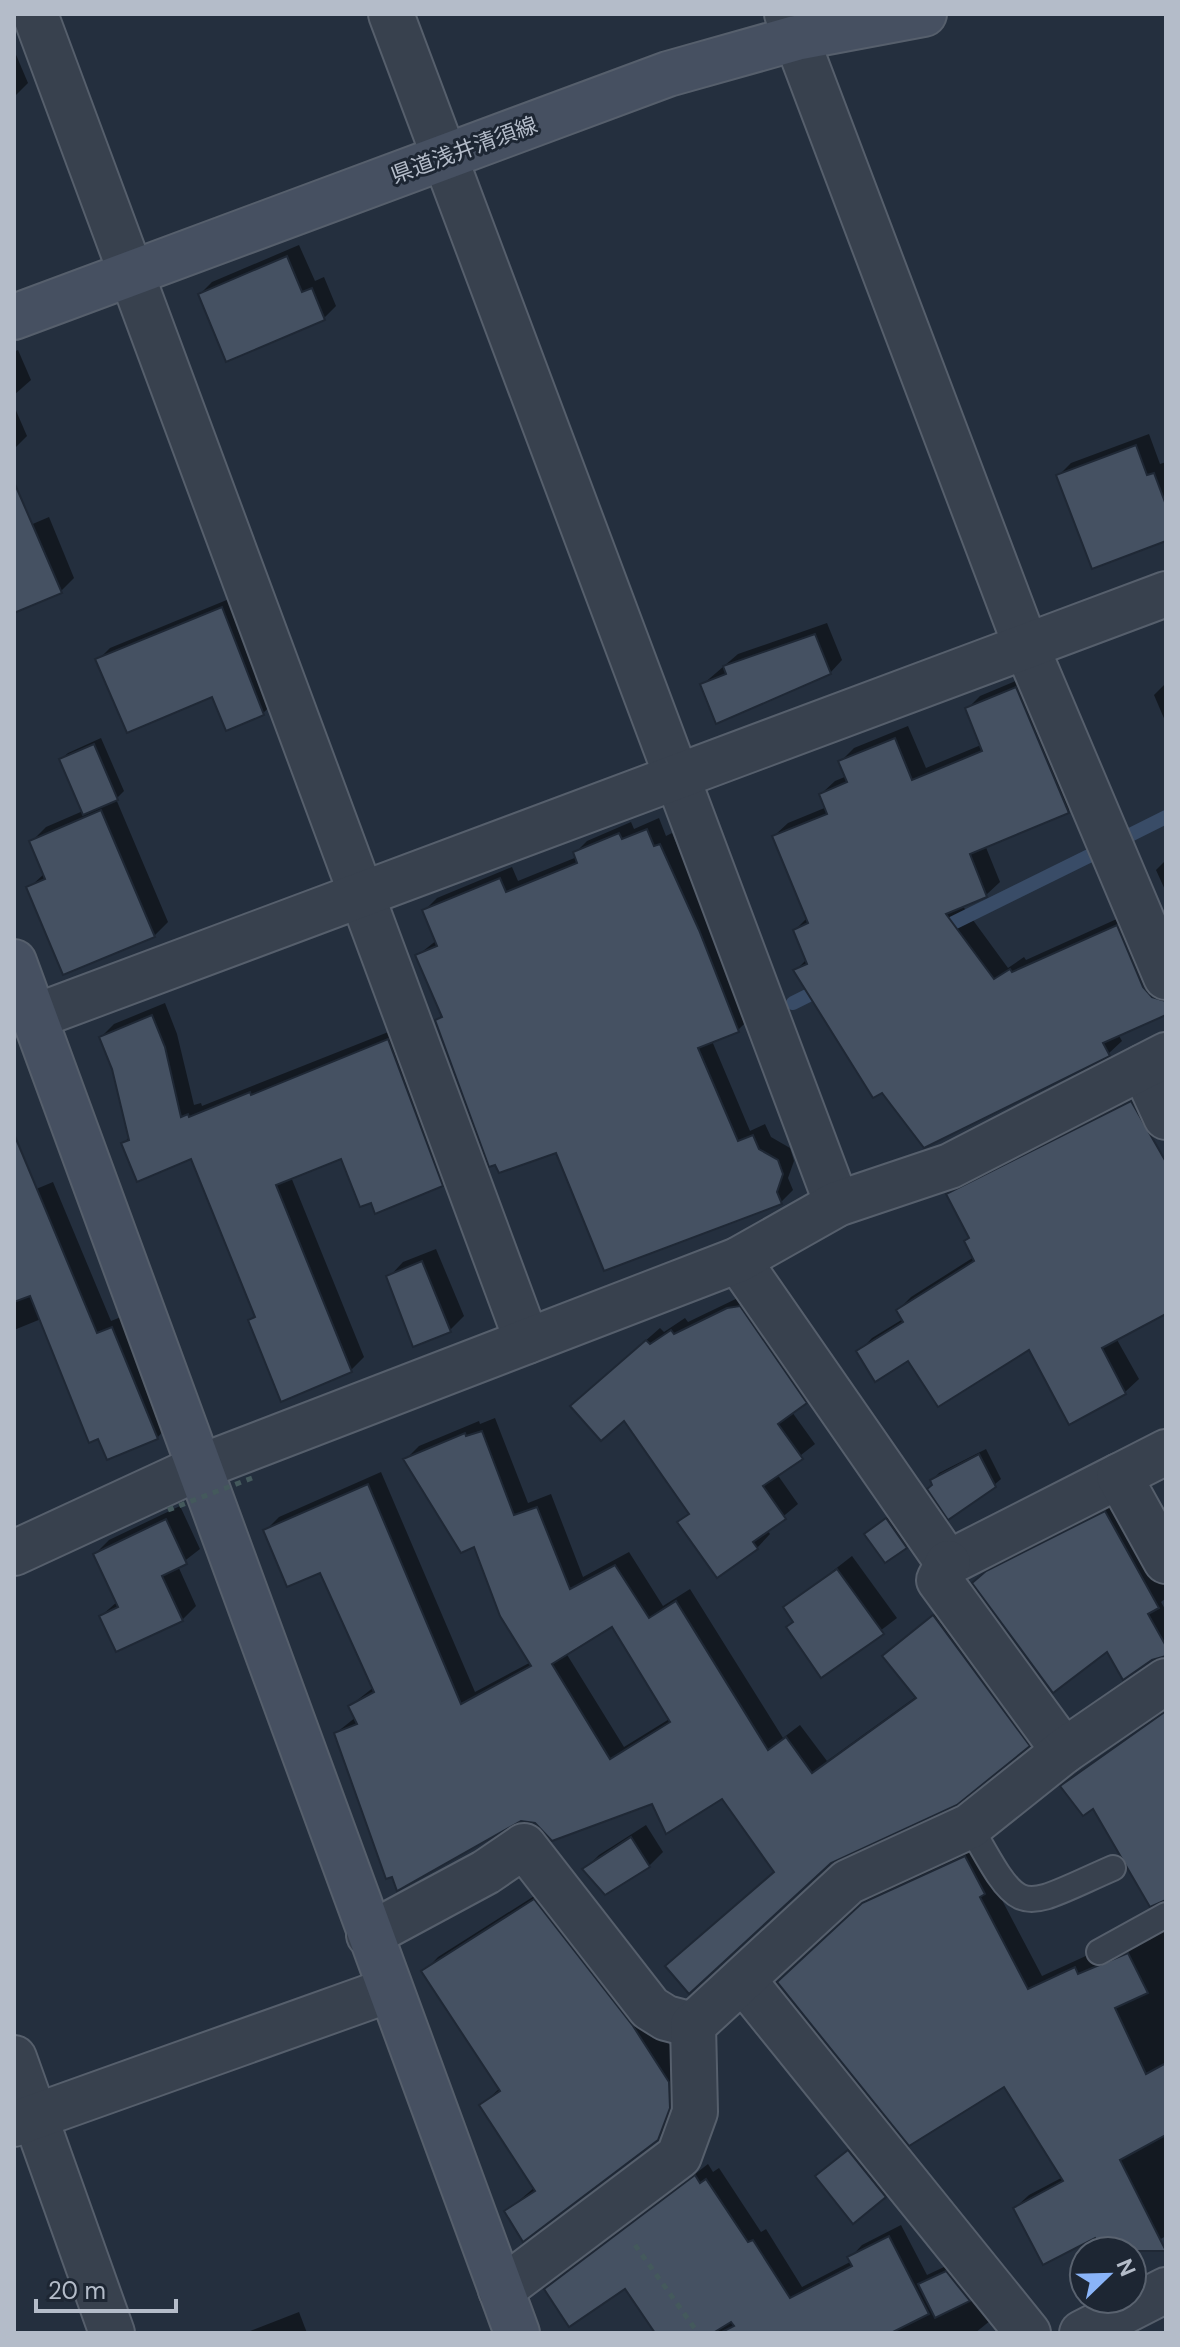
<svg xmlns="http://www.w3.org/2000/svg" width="1180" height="2347" font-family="'DM Sans','Noto Sans JP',sans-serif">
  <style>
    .shadow { fill: #0007; fill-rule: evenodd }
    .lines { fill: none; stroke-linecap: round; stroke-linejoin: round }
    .stream { stroke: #394c67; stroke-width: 14 }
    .building { fill: #455162; stroke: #1f2835; stroke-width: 2; fill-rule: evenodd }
    .lane-casing { stroke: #565f6c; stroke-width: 28 }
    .street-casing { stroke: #565f6c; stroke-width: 48 }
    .secondary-casing { stroke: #565f6c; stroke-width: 48 }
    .path { stroke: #44595c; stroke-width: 5; stroke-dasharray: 6 6; stroke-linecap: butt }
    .lane { stroke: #38414e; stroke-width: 24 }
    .street { stroke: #38414e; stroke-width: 44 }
    .secondary { stroke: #465061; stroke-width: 44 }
    .path-bridge { stroke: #44595c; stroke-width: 5; stroke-dasharray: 6 6; stroke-linecap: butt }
    .labels { text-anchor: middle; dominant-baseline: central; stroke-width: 6; stroke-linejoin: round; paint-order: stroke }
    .street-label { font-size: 22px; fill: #b4bcc9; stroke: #1d2633 }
  </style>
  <rect width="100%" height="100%" fill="#242f3e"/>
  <g class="shadow">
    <polygon points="14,50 28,83 14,97"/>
    <polygon points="299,245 315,281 324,277 336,306 324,318 200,294 212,282"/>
    <polygon points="18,350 31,380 14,395 14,352"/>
    <polygon points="14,406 27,436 14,449"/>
    <polygon points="1149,434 1160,464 1166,462 1166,539 1058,476 1071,463"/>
    <polygon points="49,517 74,578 60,592 14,611 14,532"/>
    <polygon points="234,597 275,702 263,713 98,660 110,648"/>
    <polygon points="827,623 842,660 830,673 702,685 738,654"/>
    <polygon points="1030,675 1082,798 1068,811 985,845 1000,882 986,895 962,905 1008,968 1024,957 1026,960 1130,913 1166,990 1166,1008 1118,1034 1122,1041 1108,1054 796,970 807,959 795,930 808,917 774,836 788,823 827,807 821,794 835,781 847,776 841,761 854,748 908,726 926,768 981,745 967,709 980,696"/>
    <polygon points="1166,683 1166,723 1154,695"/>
    <polygon points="101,738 124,791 116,799 168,922 154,936 29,888 45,873 32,841 46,827 83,811 61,759 68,753"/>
    <polygon points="659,818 666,836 672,833 750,1018 738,1030 712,1041 750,1131 765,1124 771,1137 790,1148 794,1161 788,1178 793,1190 781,1202 557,1151 437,1020 443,1014 418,955 437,940 425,910 437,898 512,867 518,881 577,857 575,853 587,841 631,822 634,829"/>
    <polygon points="1166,860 1166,892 1156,870"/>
    <polygon points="165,1003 177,1034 194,1105 201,1103 202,1106 401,1027 455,1172 442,1185 343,1156 291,1177 364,1357 351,1370 250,1321 256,1315 192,1157 124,1143 130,1136 114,1068 101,1037 114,1024"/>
    <polygon points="1118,1103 1166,1194 1166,1312 1116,1338 1139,1379 1125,1392 1070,1422 1030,1347 909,1359 859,1352 872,1338 903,1319 898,1310 911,1297 974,1257 971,1237 949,1195 962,1181"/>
    <polygon points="53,1182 111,1321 126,1315 170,1424 157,1438 41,1319 14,1330 14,1187 29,1192"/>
    <polygon points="436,1249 464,1316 450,1330 389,1277 403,1262"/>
    <polygon points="742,1296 819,1388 792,1412 815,1444 777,1474 798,1504 767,1530 770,1534 757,1548 680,1522 690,1512 625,1418 586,1393 660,1328 664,1332 685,1318 688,1322"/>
    <path d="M495,1418L528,1503L551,1494L583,1577L629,1552L663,1606L690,1589L783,1738L800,1725L827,1761L917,1696L885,1656L948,1603L1042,1731L1028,1745L775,1871L723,1797L653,1802L535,1822L336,1733L356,1717L350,1706L374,1687L321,1570L265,1531L279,1517L381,1472L475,1692L531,1662L475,1544L405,1460L419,1446L479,1421L480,1424ZM612,1624L671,1718L624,1747L566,1653Z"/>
    <polygon points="986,1449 1001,1479 994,1485 934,1484 932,1480 939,1473"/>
    <polygon points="1119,1500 1166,1586 1166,1598 1161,1602 1166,1611 1166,1656 1152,1658 1107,1649 988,1570 1002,1559"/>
    <polygon points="180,1506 200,1549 178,1566 196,1606 182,1620 101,1616 118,1601 95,1554 109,1540"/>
    <polygon points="894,1513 912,1540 906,1546 866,1534"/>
    <polygon points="852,1556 897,1618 822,1675 785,1608"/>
    <polygon points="1166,1710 1166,1898 1093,1806 1062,1787"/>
    <polygon points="646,1825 663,1852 649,1866 585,1869 599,1855"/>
    <polygon points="979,1844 993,1883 1042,1976 1088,1955 1092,1962 1122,1952 1166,1927 1166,2236 1132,2255 1132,2251 1104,2251 1095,2235 1015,2208 1029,2195 1063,2177 1005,2084 793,1968 878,1890"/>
    <polygon points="550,1886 647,2011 684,2066 672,2123 657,2139 506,2212 535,2187 482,2105 500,2088 424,1972 438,1957"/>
    <polygon points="863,2137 899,2182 885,2196 819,2175"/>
    <polygon points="708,2164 713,2172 719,2168 761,2232 766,2229 802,2287 852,2261 850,2258 862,2245 901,2225 927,2275 959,2260 996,2316 975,2333 716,2333 701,2309 668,2333 657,2333 626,2286 546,2289"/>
    <polygon points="299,2312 307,2333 245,2333"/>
  </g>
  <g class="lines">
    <g class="stream">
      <polyline points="1126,837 1166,817"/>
      <polyline points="937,931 1095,853"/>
      <polyline points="793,1003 825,987"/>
    </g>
  </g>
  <g class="building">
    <polygon points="287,256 302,292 312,288 325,320 226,362 198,294"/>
    <polygon points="1136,445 1147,475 1154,473 1166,505 1166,541 1092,569 1056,475"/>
    <polygon points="14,482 62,593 14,613"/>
    <polygon points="222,607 264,715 226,731 212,697 127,733 95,659"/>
    <polygon points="815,634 831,674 716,724 700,684 726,674 723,666"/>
    <polygon points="1016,687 1069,813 970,854 987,897 946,914 994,979 1010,969 1012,972 1117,925 1143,987 1152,997 1166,1001 1166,1015 1103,1043 1110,1056 924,1148 882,1093 873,1098 793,970 807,964 793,930 808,923 772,836 827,814 819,794 847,782 838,761 895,738 912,780 982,751 965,708"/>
    <polygon points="94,744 118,800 83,815 59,759"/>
    <polygon points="101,810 155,937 63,975 26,887 45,879 29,841"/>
    <polygon points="647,829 654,846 660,844 699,930 739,1032 698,1048 738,1141 753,1135 759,1149 778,1160 783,1174 777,1192 782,1204 604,1271 556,1153 499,1173 495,1165 489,1167 435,1020 442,1017 415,955 437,946 422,910 500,878 506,892 577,863 573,852 619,833 622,839"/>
    <polygon points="152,1015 165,1047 181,1117 188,1114 189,1117 250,1092 251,1095 388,1039 443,1186 375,1214 371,1203 360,1207 341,1159 276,1185 352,1372 281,1402 248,1320 255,1317 191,1159 137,1182 121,1143 129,1140 112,1069 99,1037"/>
    <polygon points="1131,1101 1166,1162 1166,1314 1102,1348 1126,1394 1069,1425 1029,1350 938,1407 908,1361 875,1382 856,1351 903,1322 896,1310 974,1261 964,1241 969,1238 946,1194"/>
    <polygon points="14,1134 97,1333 112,1327 158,1439 107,1460 98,1439 89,1443 30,1296 14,1302"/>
    <polygon points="422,1261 451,1332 413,1347 386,1276"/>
    <polygon points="740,1306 807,1403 778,1424 803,1459 763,1486 786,1519 753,1542 758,1549 717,1578 677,1522 689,1514 624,1421 601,1441 570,1406 646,1340 650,1344 671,1330 674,1334 727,1308"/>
    <path d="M482,1431L514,1515L537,1507L570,1589L615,1565L649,1618L676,1601L768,1750L786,1737L812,1773L916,1698L882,1656L933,1615L1030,1746L957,1805L831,1863L689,1994L665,1966L774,1872L722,1799L666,1834L652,1804L552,1841L535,1823L521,1821L397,1891L392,1877L386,1879L334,1733L357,1724L348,1706L374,1692L320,1573L287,1587L263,1530L368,1484L461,1704L531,1666L500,1616L474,1547L461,1553L403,1459L465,1433L466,1436ZM612,1627L670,1722L610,1759L552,1664Z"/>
    <polygon points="979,1454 996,1487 948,1520 927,1489 932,1485 930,1480"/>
    <polygon points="1105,1511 1159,1608 1148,1614 1166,1646 1166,1656 1152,1660 1123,1680 1107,1652 1053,1693 972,1583 986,1571"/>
    <polygon points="886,1518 907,1548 885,1563 864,1534"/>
    <polygon points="166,1519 187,1564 162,1576 183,1621 116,1652 99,1616 118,1607 93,1554"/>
    <polygon points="837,1569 884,1634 821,1678 786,1627 793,1622 783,1607"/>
    <polygon points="1166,1711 1166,1900 1150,1907 1093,1809 1083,1816 1060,1786"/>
    <polygon points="631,1837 650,1867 605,1895 582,1869"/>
    <polygon points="965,1856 985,1894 980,1897 1028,1989 1075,1967 1078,1974 1128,1953 1148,1993 1115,2008 1146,2074 1166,2063 1166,2135 1120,2160 1166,2251 1101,2251 1095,2238 1043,2265 1013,2208 1063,2181 1004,2087 909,2146 777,1982 862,1903"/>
    <polygon points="534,1899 633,2026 669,2082 670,2108 658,2140 523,2242 504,2211 535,2191 479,2105 500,2091 421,1971"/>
    <polygon points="848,2150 886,2197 853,2224 815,2176"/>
    <polygon points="695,2175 700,2183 706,2179 748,2242 753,2240 790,2298 852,2266 847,2257 889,2236 929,2314 891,2333 720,2333 734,2326 731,2322 713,2333 655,2333 625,2289 569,2327 544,2289"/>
    <polygon points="946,2271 970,2301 935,2318 918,2284"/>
  </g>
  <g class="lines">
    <defs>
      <g id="lane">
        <path d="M970,1826C1023,1921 1017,1910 1113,1868"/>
        <polyline points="1099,1952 1166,1915"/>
      </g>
      <g id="street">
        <polyline points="35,14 527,1341"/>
        <polyline points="391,14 837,1204"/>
        <polyline points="787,14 1026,646 1166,977"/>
        <polyline points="34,1017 1166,594"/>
        <polyline points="1143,1067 1166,1117"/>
        <polyline points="738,1260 948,1563 1119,1476"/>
        <polyline points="1166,1452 1119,1476 1166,1561"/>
        <polyline points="14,1553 200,1467 738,1260 837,1204 950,1166 1166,1055"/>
        <polyline points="948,1563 939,1580 1064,1751"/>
        <polyline points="369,1935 486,1872 524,1846 650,2008 666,2018 693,2025"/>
        <polyline points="743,1980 1028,2333"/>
        <polyline points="14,2058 112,2333"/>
        <polyline points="14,2124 389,1990"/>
        <polyline points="501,2290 679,2156 695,2112 693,2025 848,1882 970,1826 1064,1751 1166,1681"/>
        <polyline points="1082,2333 1166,2290"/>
      </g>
      <g id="secondary">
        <polyline points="14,317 668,74 796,38 924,14"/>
        <polyline points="14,962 517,2333"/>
      </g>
    </defs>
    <use href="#lane" class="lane-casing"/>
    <use href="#street" class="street-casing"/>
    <use href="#secondary" class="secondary-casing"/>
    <polyline class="path" points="635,2245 698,2333"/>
    <use href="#lane" class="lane"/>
    <use href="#street" class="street"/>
    <use href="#secondary" class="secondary"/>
    <polyline class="path-bridge" points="168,1510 252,1478"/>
  </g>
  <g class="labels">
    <g class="street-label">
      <text transform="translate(464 150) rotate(-20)">県道浅井清須線</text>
    </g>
  </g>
  <rect width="1180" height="2347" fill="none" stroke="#b4bcc9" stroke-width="32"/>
  <g transform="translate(1108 2275) rotate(67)"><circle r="38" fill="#1d2633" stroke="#59626f" stroke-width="2"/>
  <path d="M0-6L14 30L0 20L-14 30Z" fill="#8ab4f8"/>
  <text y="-12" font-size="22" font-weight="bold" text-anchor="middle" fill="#b4bcc9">N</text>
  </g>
  <path d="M36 2299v12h140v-12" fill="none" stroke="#b4bcc9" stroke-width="4"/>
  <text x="48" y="2299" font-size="24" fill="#b4bcc9" stroke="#1d2633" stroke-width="6" paint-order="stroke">20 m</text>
</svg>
